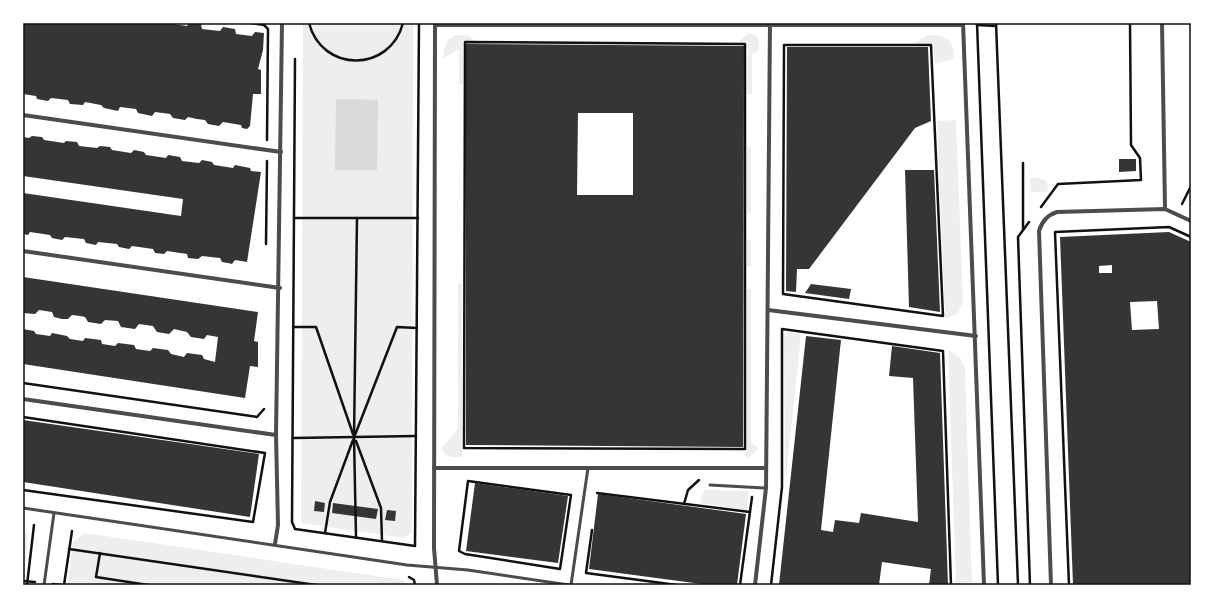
<svg xmlns="http://www.w3.org/2000/svg" width="1214" height="608" font-family="'Nunito Sans',sans-serif">
  <style>
    .green { fill: #eee }
    .water { fill: #d9d9d9 }
    .building { fill: #353535; fill-rule: evenodd }
    .lines { fill: none; stroke-linecap: round; stroke-linejoin: round }
    .path { stroke: #111; stroke-width: 2.5 }
    .service { stroke: #4c4c4c; stroke-width: 3 }
    .minor { stroke: #4c4c4c; stroke-width: 4 }
    .neatline { fill: none; stroke: #111; stroke-width: 1.5 }
  </style>
  <rect width="100%" height="100%" fill="#fff"/>
  <g class="green">
    <polygon points="303,23 413,23 412,532 404,538 301,523"/>
    <path d="M750,33C760,35 759,42 759,51L752,54V94H747L748,42H739L746,35Z"/>
    <path d="M457,35H468L475,41H463V84H459V49L443,59C444,48 444,39 457,35Z"/>
    <path d="M927,35C948,36 953,38 954,59L934,64V45H912Z"/>
    <polygon points="956,120 963,302 958,313 947,318 945,318 937,121"/>
    <rect x="747" y="147" width="4" height="66"/>
    <polygon points="1030,178 1039,178 1047,181 1048,192 1031,192"/>
    <rect x="747" y="240" width="4" height="26"/>
    <path d="M458,284H462V457C452,457 444,458 442,448L458,429Z"/>
    <polygon points="747,289 751,289 751,442 758,448 754,454 746,458"/>
    <polygon points="787,332 801,334 785,487 784,335"/>
    <polygon points="948,350 960,358 965,369 972,585 956,585"/>
    <polygon points="706,490 749,491 747,510 700,503 702,494"/>
    <polygon points="23,530 28,536 23,580"/>
    <polygon points="85,533 402,580 407,585 68,585 73,542"/>
  </g>
  <polygon class="water" points="336,99 378,100 377,170 335,170"/>
  <g class="building">
    <polygon points="23,23 168,23 187,26 189,23 197,23 201,24 202,29 220,31 223,27 235,29 236,34 252,36 255,32 264,33 263,50 258,69 261,70 261,94 253,94 250,126 247,129 242,128 241,125 223,122 219,126 208,124 205,120 197,119 188,117 185,120 173,118 170,114 155,112 152,116 138,113 136,109 120,107 118,111 104,108 101,105 85,102 83,105 70,104 68,100 51,98 48,101 37,99 36,96 23,94"/>
    <path d="M466,44L744,46L743,447L466,445ZM578,113H633V195H577Z"/>
    <polygon points="787,47 928,47 931,121 915,128 809,269 797,269 796,292 786,291"/>
    <polygon points="32,136 42,137 44,140 64,143 66,141 77,142 79,146 97,148 100,146 110,147 112,150 131,153 134,150 144,152 146,155 166,158 168,155 180,157 182,161 199,163 202,160 212,162 214,165 233,168 235,165 250,168 251,171 261,172 247,262 235,260 232,264 228,263 222,262 220,258 202,256 198,259 188,258 187,254 167,251 164,254 155,253 153,249 132,246 129,249 119,247 117,244 98,242 96,245 86,243 84,239 65,237 62,240 52,238 50,235 30,232 28,235 23,234 23,193 181,216 183,199 23,176 23,137 29,138"/>
    <polygon points="1119,159 1136,159 1136,171 1119,172"/>
    <polygon points="905,170 934,170 940,312 909,307"/>
    <path d="M1169,232L1191,242V585H1073L1060,237ZM1112,265V273H1099V266ZM1157,301L1159,329L1132,330L1130,302Z"/>
    <polygon points="23,277 258,312 254,341 258,342 258,367 250,366 245,398 23,364 23,329 34,331 36,334 50,336 52,333 67,336 70,339 83,341 85,338 101,340 102,344 115,346 118,343 134,345 136,349 150,351 153,348 168,350 171,354 184,357 187,353 202,355 204,359 215,362 218,337 207,335 204,339 191,337 187,332 174,329 169,334 157,332 153,326 139,324 135,329 121,327 118,321 105,320 101,324 88,322 85,317 80,316 72,315 68,319 62,319 54,317 52,312 39,310 35,314 23,313"/>
    <polygon points="811,284 851,289 849,299 805,293"/>
    <polygon points="806,336 841,340 821,530 833,532 835,520 859,523 861,513 918,522 913,378 889,376 892,346 940,353 948,585 929,585 931,569 882,562 879,585 779,585"/>
    <polygon points="23,420 259,454 250,517 23,482"/>
    <polygon points="475,483 568,496 558,563 466,551"/>
    <polygon points="598,494 746,514 737,585 709,585 589,569"/>
    <polygon points="315,501 325,503 324,512 314,511"/>
    <polygon points="333,503 378,509 376,519 332,513"/>
    <polygon points="387,510 396,511 395,521 385,520"/>
  </g>
  <g class="lines">
    <g class="path">
      <polyline points="251,23 264,25 268,29 267,140"/>
      <path d="M309,23C322,73 390,73 403,23"/>
      <polyline points="977,23 998,585"/>
      <polyline points="996,23 1018,585"/>
      <polyline points="977,25 996,26"/>
      <polygon points="465,42 745,44 745,449 464,448"/>
      <polygon points="784,45 931,45 943,316 783,294"/>
      <polyline points="295,59 292,522 295,529 415,546 419,23"/>
      <polyline points="1182,204 1190,188"/>
      <polyline points="1041,207 1058,184 1141,180 1140,158 1131,145 1130,23"/>
      <polyline points="294,218 418,218"/>
      <polyline points="1029,222 1018,237 1030,585"/>
      <polyline points="1023,230 1023,163"/>
      <polyline points="266,244 267,161"/>
      <polyline points="293,327 316,327 353,434"/>
      <polyline points="23,383 257,417 264,409"/>
      <polyline points="23,417 265,453 253,522 23,490"/>
      <polyline points="355,435 397,327 417,328"/>
      <polyline points="293,438 416,436"/>
      <polyline points="356,441 381,508 382,541"/>
      <polygon points="468,481 571,495 560,569 465,554 459,551"/>
      <polyline points="597,493 750,512"/>
      <polyline points="684,504 688,490 699,480"/>
      <polyline points="592,530 586,573 677,585"/>
      <polyline points="325,533 330,502 353,440"/>
      <polyline points="356,537 354,437 357,218"/>
      <polyline points="69,549 316,585"/>
      <polyline points="100,553 96,577 148,585"/>
      <polyline points="409,577 414,580 415,585"/>
      <polyline points="23,581 35,582"/>
      <polyline points="53,584 61,585"/>
      <polyline points="27,585 34,525"/>
      <polyline points="64,585 72,531"/>
      <polyline points="740,585 752,497"/>
      <polyline points="771,585 782,487 782,329 943,351 951,585"/>
      <polyline points="1069,585 1055,232 1169,227 1191,237"/>
    </g>
    <g class="service">
      <polyline points="710,485 766,488"/>
      <polyline points="23,508 407,565 468,570 569,585"/>
      <polyline points="44,585 54,513"/>
      <polyline points="571,585 588,468"/>
    </g>
    <g class="minor">
      <polyline points="435,23 434,548 437,585"/>
      <polyline points="963,23 984,585"/>
      <polyline points="1162,23 1165,209"/>
      <polyline points="435,25 963,25"/>
      <polyline points="23,115 281,152"/>
      <polyline points="23,251 280,288"/>
      <polyline points="768,310 976,336"/>
      <polyline points="23,399 276,435"/>
      <polyline points="434,468 766,468"/>
      <polyline points="275,544 278,525 276,435 282,23"/>
      <polyline points="755,585 766,488 770,23"/>
      <path d="M1051,585L1039,231C1042,221 1047,215 1057,212L1165,209L1191,221"/>
    </g>
  </g>
  <rect width="1214" height="608" fill="none" stroke="#ffffff" stroke-width="48"/>
  <rect x="24" y="24" width="1166" height="560" class="neatline"/>
</svg>
